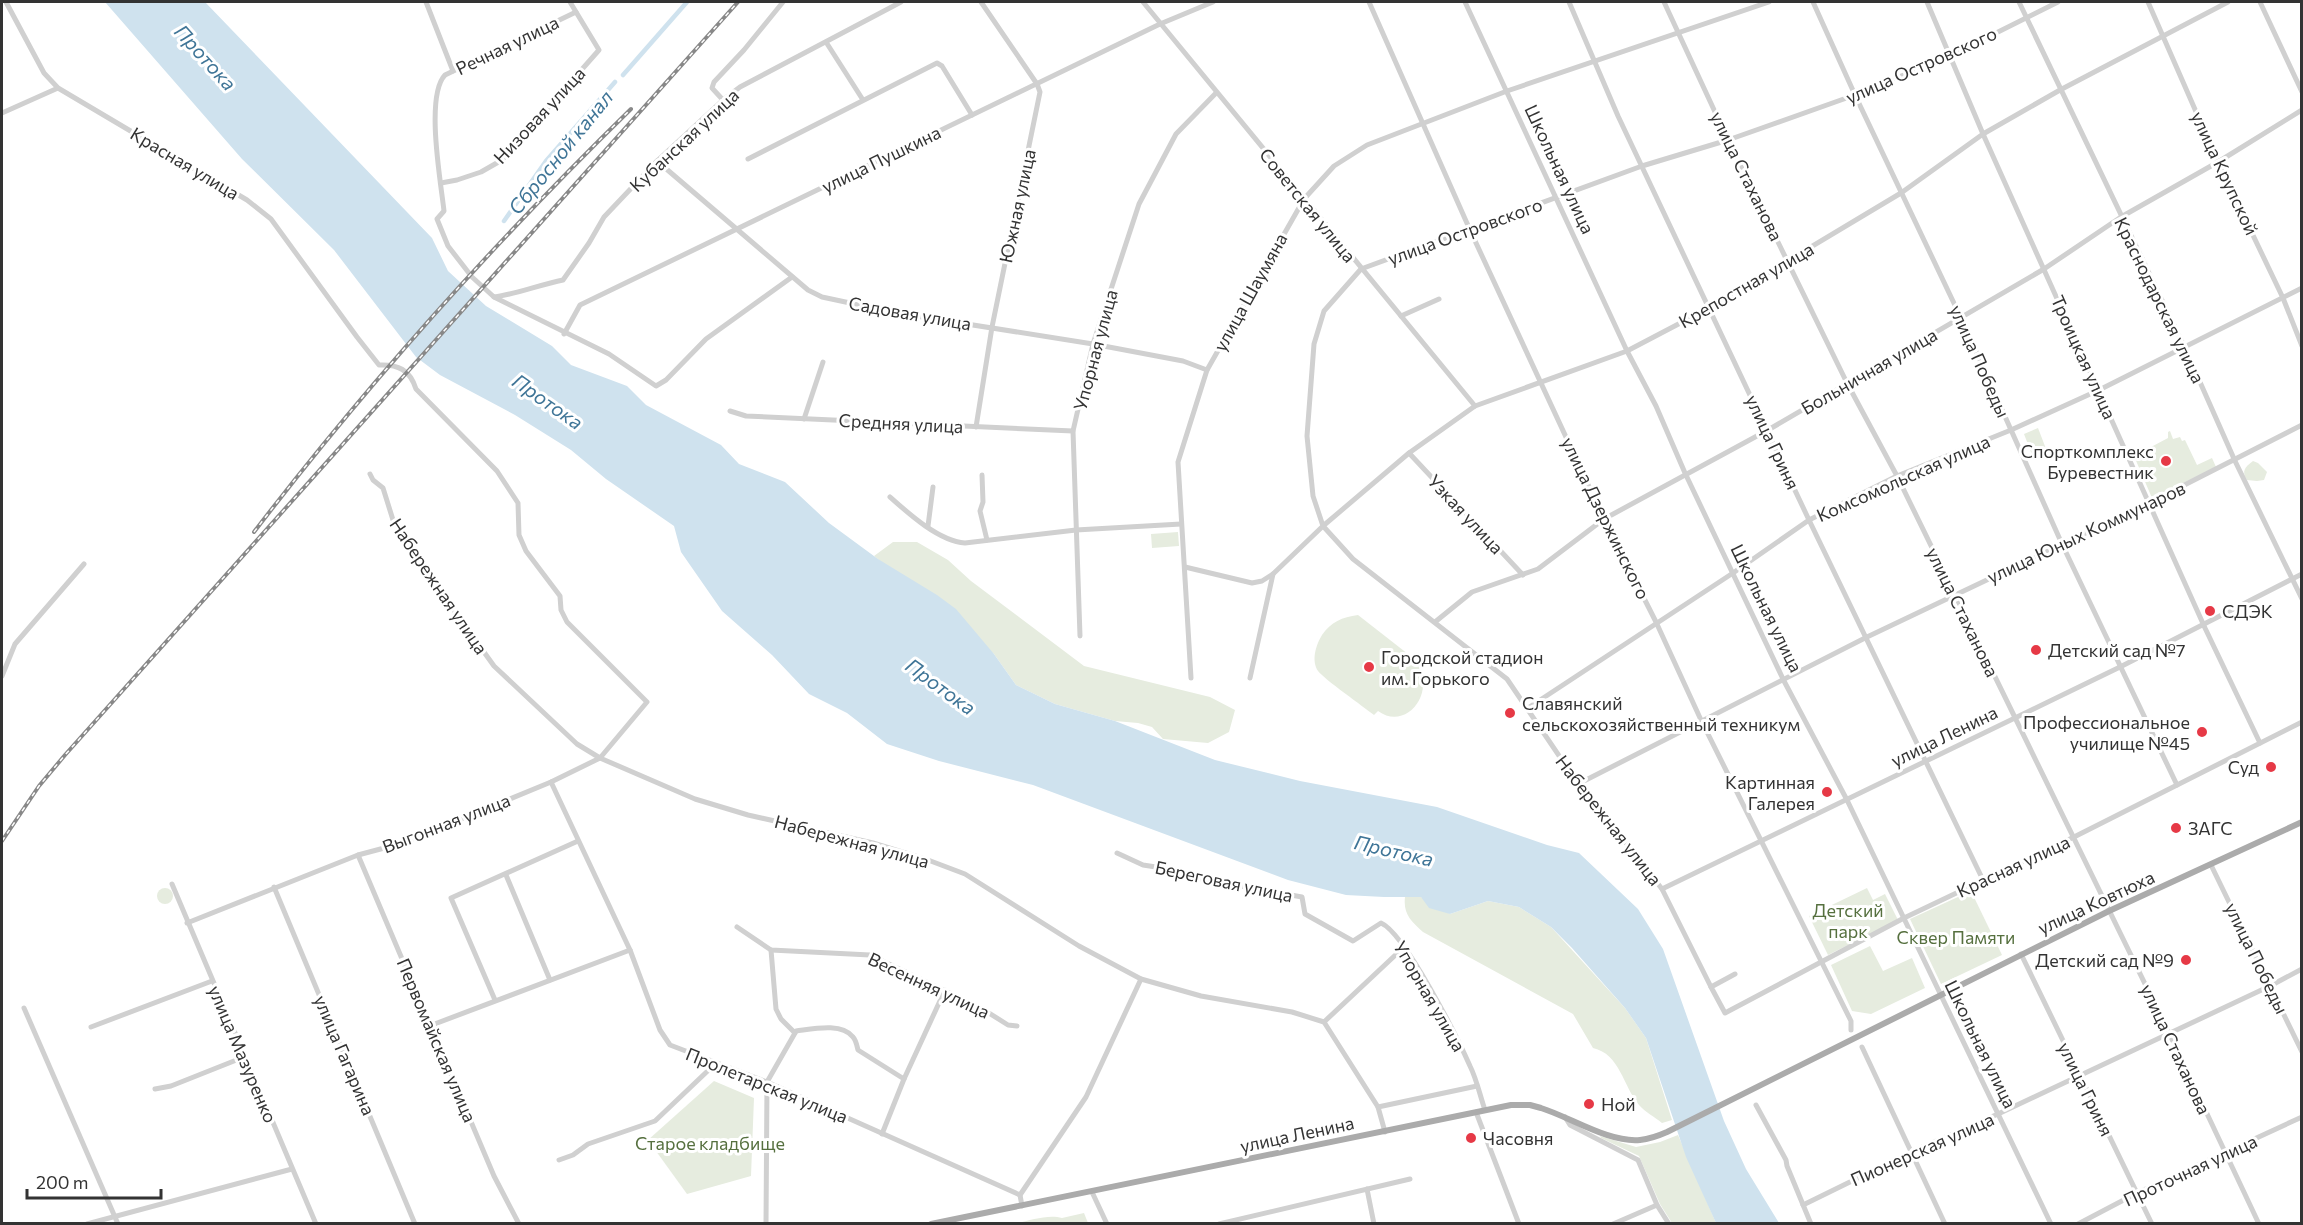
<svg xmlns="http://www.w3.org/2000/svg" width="2303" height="1225" font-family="Commissioner,sans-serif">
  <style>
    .green { fill: #e6ecdf }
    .water { fill: #cfe2ee }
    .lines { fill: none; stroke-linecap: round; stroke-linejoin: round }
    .canal { stroke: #cfe2ee; stroke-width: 4.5 }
    .minor { stroke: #d0d0d0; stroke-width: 5 }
    .major { stroke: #ababab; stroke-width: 6 }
    .rail-casing { stroke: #888; stroke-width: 4 }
    .rail { stroke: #fff; stroke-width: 1.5; stroke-dasharray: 4.5; stroke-linecap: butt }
    .poi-dot { fill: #e63946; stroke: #fff; stroke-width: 2 }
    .labels { text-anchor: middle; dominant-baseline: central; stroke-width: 6; stroke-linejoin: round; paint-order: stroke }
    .street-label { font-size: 18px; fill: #333; stroke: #fff }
    .poi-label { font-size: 18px; fill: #333; stroke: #fff; text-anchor: start }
    .park-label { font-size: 18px; fill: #56703f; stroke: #fff }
    .water-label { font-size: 20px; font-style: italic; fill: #3f7597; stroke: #fff }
  </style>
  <rect width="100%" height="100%" fill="#fff"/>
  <g class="green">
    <polygon points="2038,428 2048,454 2034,460 2024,434"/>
    <polygon points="2170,431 2173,439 2180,437 2182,441 2185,440 2197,465 2212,458 2216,467 2152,498 2134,456 2168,438 2168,432"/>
    <path d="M2253,461L2258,463L2267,472L2264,480L2257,481L2247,480C2241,471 2245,467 2253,461Z"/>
    <polygon points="1178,532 1179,546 1152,548 1151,534"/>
    <polygon points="893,542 917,542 948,560 971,581 1084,666 1210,697 1235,710 1229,732 1208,743 1163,739 1152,727 1138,723 1115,721 1055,704 1016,685 994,654 874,556"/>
    <path d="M1358,615L1422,665L1419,669C1434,695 1405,731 1378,711L1374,715C1364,707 1324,679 1318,671C1311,660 1316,645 1322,635C1331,622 1342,617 1358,615Z"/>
    <circle cx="165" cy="896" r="8"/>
    <polygon points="1867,888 1873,900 1885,894 1898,920 1828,955 1809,916"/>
    <polygon points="1971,891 2002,955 1941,984 1910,919"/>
    <path d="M1405,897H1421L1450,914L1488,901L1519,907L1551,927L1625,1008L1646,1038L1672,1120L1662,1123C1655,1117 1645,1112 1639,1105C1623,1086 1620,1054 1593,1048L1573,1014L1423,932C1411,921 1403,914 1405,897Z"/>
    <polygon points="1870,946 1883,971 1912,958 1925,988 1871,1014 1852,1011 1831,965"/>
    <polygon points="714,1081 754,1098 751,1176 687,1194 648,1140"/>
    <polygon points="1678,1135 1716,1223 1672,1223 1660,1204 1639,1156 1601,1138 1600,1136 1636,1147 1660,1142"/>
    <path d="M1084,1213L1088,1223H1017C1031,1220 1049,1214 1062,1218Z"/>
  </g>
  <polygon class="water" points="105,2 205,2 432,238 448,271 486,306 552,346 571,365 627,386 646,405 721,445 739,464 785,482 829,523 878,559 937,595 956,609 994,654 1016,685 1055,704 1115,721 1215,760 1300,781 1437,807 1547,845 1579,853 1638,909 1663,949 1724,1121 1746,1169 1779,1223 1716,1223 1686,1157 1646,1038 1625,1008 1572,948 1551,927 1519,907 1488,901 1450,914 1429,908 1421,897 1384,897 1346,895 1288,880 1033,785 939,761 887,744 847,713 809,694 772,655 722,611 681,552 674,526 606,479 571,450 515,415 440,375 416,357 334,250 242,159"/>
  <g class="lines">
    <g class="canal">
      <polyline points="623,75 687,2"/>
      <polyline points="504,221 546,161 615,82"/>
    </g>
    <g class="minor">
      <path d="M6,2L44,73L58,88L247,200L271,219L357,337L379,365C398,364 410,370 416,389L497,471L518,503L519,535L526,551L560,596L561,610L567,622L647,702L600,758L551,782L403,843L358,855L187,923"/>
      <polyline points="426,2 453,71"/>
      <polyline points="1143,2 1475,406"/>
      <polyline points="1369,2 1470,230 1604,519 1656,622 1701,720 1851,1021 1851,1030"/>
      <polyline points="1465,2 1627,351 1656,406 1685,473 1784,681 1847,800 2051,1224"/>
      <polyline points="1569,2 1618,116 1809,520 1983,880"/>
      <polyline points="1664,2 1728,140 1847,383 1897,476 2169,1033 2259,1224"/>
      <polyline points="1813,2 1855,95 1961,318 2062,544 2177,785"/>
      <polyline points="1927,2 1983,134 2205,628 2260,743"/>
      <polyline points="2019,2 2184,346 2235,461 2302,599"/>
      <polyline points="2148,2 2218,162 2283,298 2302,346"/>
      <polyline points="2260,2 2302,92"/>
      <path d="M576,12L445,75C425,96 441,183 444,211L437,219L448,246L472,277L494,297C517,294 539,285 563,280L589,243L604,217L657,161L723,100L740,87L901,2"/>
      <polyline points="826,42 863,100"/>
      <polyline points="723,100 712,88 714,82 744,50 783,2"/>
      <polyline points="2,113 58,88"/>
      <polyline points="748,159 937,63 942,66 972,115"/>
      <polyline points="657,161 808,290 822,297 897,313 1093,344 1183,361 1207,370"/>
      <polyline points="441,183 457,180 481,172 502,160 599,50 570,2"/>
      <polyline points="494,297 609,354 656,386 666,380 706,339 792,277"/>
      <polyline points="1401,316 1439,299"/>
      <polyline points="564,334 580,305 1160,24 1213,2"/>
      <polyline points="730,411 746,416 1073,431"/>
      <polyline points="804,419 823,362"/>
      <polyline points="976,427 992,327 1040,92 1037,84 981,2"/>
      <polyline points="1409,453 1523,575"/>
      <polyline points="370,474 373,480 383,488 393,520 430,577 494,666 577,744 600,758 695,799 748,815 873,843 928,860 965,874 1079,946 1141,979 1201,996 1292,1012 1324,1022 1378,1107 1385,1132"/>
      <polyline points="982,475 983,502 980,511 987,540"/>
      <path d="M890,497C909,514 939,541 965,543L1076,530L1181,524"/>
      <polyline points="928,526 933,487"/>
      <polyline points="1185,567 1252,583 1262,581 1273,574 1323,526 1409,453 1475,406 1627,351 1709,308 1901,193 1983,134 2060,90 2228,2"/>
      <polyline points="1435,622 1472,592 1538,569 1604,519 1768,430 2044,269 2121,217 2218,162 2302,110"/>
      <polyline points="1080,636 1073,431 1093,344 1139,204 1176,134 1216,93"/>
      <polyline points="2,676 15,644 84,564"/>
      <polyline points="1191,678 1178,462 1207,370 1304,199 1334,166 1367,145 1507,91 1769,2"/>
      <polyline points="1250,678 1273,574"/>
      <polyline points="1528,708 1733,573 1809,520 1897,476 2011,430 2099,390 2302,288"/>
      <polyline points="551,782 630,950 660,1030 670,1045 767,1082 1020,1195 1022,1206"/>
      <polyline points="1580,783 1867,637 2155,500 2302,425"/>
      <path d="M1117,853L1143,865L1169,869L1174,874L1302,897L1305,914L1353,941L1381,923C1405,933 1458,1039 1470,1066C1477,1080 1480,1096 1485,1110"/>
      <polyline points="358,855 494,1176 519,1224"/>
      <polyline points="2211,865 2302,1052"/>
      <polyline points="506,875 550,980"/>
      <polyline points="172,884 316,1224"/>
      <polyline points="274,887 415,1224"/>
      <polyline points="1662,889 2120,667 2302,574"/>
      <polyline points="737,927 771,950 870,955 981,1008 1008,1025 1017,1026"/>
      <polyline points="2021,954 2152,1224"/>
      <polyline points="1735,974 1711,987 1725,1013 1904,918 2074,837 2302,722"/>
      <polyline points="1711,987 1662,889 1566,766 1507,679 1353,559 1323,526 1313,496 1307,436 1314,344 1324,311 1361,269 1642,166 1728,140 1855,95 1950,56 2058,2"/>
      <polyline points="495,1000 451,898 578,841"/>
      <polyline points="24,1008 118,1224"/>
      <polyline points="1324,1022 1404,947"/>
      <polyline points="432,1025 630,950"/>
      <polyline points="91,1027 212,981"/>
      <path d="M795,1033L796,1031C812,1029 842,1022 853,1037C856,1040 857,1046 858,1050L904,1079"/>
      <polyline points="1862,1047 1945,1224"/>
      <polyline points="155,1089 171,1086 244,1057"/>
      <polyline points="1756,1105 1786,1160 1787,1166 1811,1224"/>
      <polyline points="1378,1107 1477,1086"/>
      <polyline points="1476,1112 1519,1224"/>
      <polyline points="1565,1117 1570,1125 1638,1160 1657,1205 1669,1224"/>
      <polyline points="882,1134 904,1079 945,990"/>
      <polyline points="559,1160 573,1155 588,1144 655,1121 716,1063"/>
      <polyline points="1367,1189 1374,1224"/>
      <polyline points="1092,1192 1107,1224"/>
      <polyline points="1020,1195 1086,1097 1141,979"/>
      <polyline points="1803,1205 1911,1152 1998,1114 2270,986 2302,969"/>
      <polyline points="87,1224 292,1169"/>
      <polyline points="766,1224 767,1082 795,1033 781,1019 776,1009 771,950"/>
      <polyline points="1219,1224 1410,1179"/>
      <polyline points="1613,1224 1657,1205"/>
      <polyline points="2078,1224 2137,1193 2302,1117"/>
    </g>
    <path class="major" d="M931,1224L1511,1105H1530L1541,1108C1570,1117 1609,1143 1640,1140C1649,1139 1658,1136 1667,1132L2109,911L2302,822"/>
    <defs>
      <g id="rail">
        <path d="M254,532C369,382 496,241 631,109"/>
        <polyline points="2,841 39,786 65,755 738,2"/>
      </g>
    </defs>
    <use href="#rail" class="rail-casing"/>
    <use href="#rail" class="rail"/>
  </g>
  <g class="poi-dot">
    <circle cx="2166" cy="461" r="6"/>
    <circle cx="2210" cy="611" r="6"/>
    <circle cx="2036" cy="650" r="6"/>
    <circle cx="1369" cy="667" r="6"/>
    <circle cx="1510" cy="713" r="6"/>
    <circle cx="2202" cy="732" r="6"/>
    <circle cx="2271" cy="767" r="6"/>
    <circle cx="1827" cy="792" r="6"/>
    <circle cx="2176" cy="828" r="6"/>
    <circle cx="2186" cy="960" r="6"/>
    <circle cx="1589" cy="1104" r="6"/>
    <circle cx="1471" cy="1138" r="6"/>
  </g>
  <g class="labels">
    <g class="street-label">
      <text transform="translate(507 45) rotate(-26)">Речная улица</text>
      <text transform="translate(1921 65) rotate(-24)">улица Островского</text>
      <text transform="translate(539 115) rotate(-47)">Низовая улица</text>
      <text transform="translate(684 140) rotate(-43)">Кубанская улица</text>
      <text transform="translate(881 159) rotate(-26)">улица Пушкина</text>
      <text transform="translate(185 163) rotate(31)">Красная улица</text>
      <text transform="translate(1560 169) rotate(65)">Школьная улица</text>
      <text transform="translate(2225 173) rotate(65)">улица Крупской</text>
      <text transform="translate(1747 176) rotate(64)">улица Стаханова</text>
      <text transform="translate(1308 205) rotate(51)">Советская улица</text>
      <text transform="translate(1017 206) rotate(-78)">Южная улица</text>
      <text transform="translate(1465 231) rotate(-20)">улица Островского</text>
      <text transform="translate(1746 285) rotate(-30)">Крепостная улица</text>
      <text transform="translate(1250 292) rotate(-61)">улица Шаумяна</text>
      <text transform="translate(2160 300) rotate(64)">Краснодарская улица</text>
      <text transform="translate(910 313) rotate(10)">Садовая улица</text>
      <text transform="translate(1095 350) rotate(-75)">Упорная улица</text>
      <text transform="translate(2084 357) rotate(66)">Троицкая улица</text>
      <text transform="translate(1980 361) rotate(66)">улица Победы</text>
      <text transform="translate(1869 371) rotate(-30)">Больничная улица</text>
      <text transform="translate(901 423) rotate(3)">Средняя улица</text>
      <text transform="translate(1773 442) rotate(65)">улица Гриня</text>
      <text transform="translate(1903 478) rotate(-24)">Комсомольская улица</text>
      <text transform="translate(1466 514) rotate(47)">Узкая улица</text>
      <text transform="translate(1606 518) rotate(64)">улица Дзержинского</text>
      <text transform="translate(2086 532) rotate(-25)">улица Юных Коммунаров</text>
      <text transform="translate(439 586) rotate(56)">Набережная улица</text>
      <text transform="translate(1767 608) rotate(64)">Школьная улица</text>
      <text transform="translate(1963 612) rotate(64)">улица Стаханова</text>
      <text transform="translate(1944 736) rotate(-26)">улица Ленина</text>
      <text transform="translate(1609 820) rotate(52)">Набережная улица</text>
      <text transform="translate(446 823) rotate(-21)">Выгонная улица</text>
      <text transform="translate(852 841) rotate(15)">Набережная улица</text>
      <text transform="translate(2013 866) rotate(-25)">Красная улица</text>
      <text transform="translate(1224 881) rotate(12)">Береговая улица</text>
      <text transform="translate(2096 902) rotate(-25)">улица Ковтюха</text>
      <text transform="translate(2257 958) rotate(64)">улица Победы</text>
      <text transform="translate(929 985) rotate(25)">Весенняя улица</text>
      <text transform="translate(1430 996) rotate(60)">Упорная улица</text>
      <text transform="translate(437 1040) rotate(67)">Первомайская улица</text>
      <text transform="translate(1981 1044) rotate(64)">Школьная улица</text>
      <text transform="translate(2176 1049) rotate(65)">улица Стаханова</text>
      <text transform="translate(243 1054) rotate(67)">улица Мазуренко</text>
      <text transform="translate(345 1055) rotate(67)">улица Гагарина</text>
      <text transform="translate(767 1085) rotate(22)">Пролетарская улица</text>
      <text transform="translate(2086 1089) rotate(64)">улица Гриня</text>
      <text transform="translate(1297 1134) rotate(-12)">улица Ленина</text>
      <text transform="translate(1922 1149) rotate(-24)">Пионерская улица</text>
      <text transform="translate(2190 1170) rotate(-25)">Проточная улица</text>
    </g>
    <g class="poi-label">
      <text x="2154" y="451" text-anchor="end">Cпорткомплекс<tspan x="2154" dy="21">Буревестник</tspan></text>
      <text x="2222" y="611">СДЭК</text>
      <text x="2048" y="650">Детский сад №7</text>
      <text x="1381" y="657">Городской cтадион<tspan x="1381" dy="21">им. Горького</tspan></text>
      <text x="1522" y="703">Славянский<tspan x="1522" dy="21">сельскохозяйственный техникум</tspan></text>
      <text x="2190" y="722" text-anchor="end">Профессиональное<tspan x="2190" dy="21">училище №45</tspan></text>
      <text x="2259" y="767" text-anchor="end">Суд</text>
      <text x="1815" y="782" text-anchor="end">Картинная<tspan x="1815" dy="21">Галерея</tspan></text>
      <text x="2188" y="828">ЗАГС</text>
      <text x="2174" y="960" text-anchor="end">Детский сад №9</text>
      <text x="1601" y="1104">Ной</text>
      <text x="1483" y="1138">Часовня</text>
    </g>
    <g class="park-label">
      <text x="1848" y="910">Детский<tspan x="1848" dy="21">парк</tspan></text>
      <text x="1956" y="937">Сквер Памяти</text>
      <text x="710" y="1143">Старое кладбище</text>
    </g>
    <g class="water-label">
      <text transform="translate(206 57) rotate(48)">Протока</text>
      <text transform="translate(560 152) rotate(-51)">Сбросной канал</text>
      <text transform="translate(548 401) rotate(35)">Протока</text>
      <text transform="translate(941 686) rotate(36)">Протока</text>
      <text transform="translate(1394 850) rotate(13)">Протока</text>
    </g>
  </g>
  <rect width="2303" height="1225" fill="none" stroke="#333333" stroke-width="6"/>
  <path d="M27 1189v9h134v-9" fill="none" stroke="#333333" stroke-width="3"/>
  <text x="36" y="1189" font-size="18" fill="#333333" stroke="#ffffff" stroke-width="4.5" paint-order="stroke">200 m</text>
</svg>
